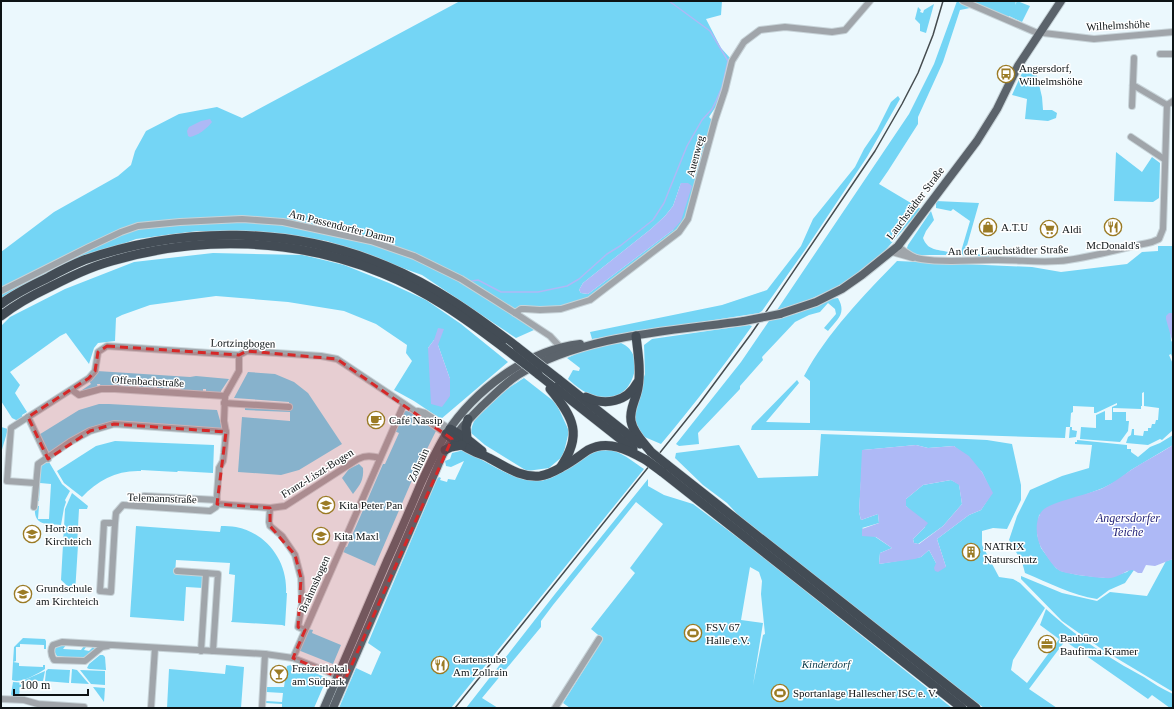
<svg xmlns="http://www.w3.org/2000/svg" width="1174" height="709" font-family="Georgia,serif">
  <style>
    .green { fill: #74d5f5; fill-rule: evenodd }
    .water { fill: #aeb9f6; fill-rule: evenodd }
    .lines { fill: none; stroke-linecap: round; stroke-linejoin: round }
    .stream { stroke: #aeb9f6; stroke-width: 1.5 }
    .minor-casing { stroke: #c7d3d8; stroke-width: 8 }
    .major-casing { stroke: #c7d3d8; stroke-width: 10 }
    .highway-casing { stroke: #c7d3d8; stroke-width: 10 }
    .minor { stroke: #a0a5aa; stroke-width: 6 }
    .major { stroke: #5b636b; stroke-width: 8 }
    .highway { stroke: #434c55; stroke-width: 9 }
    .rail { stroke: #454c4f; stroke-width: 1.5 }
    .major-bridge-casing { stroke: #c7d3d8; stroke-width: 10; stroke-linecap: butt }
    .highway-bridge-casing { stroke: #c7d3d8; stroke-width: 10; stroke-linecap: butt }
    .major-bridge { stroke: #5b636b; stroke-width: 8 }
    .highway-bridge { stroke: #434c55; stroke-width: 9 }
    .marked { fill: #d62828; fill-opacity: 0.2; stroke: #d62828; stroke-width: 3; stroke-dasharray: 8 5; stroke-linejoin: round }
    .labels { text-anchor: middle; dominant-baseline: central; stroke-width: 3; stroke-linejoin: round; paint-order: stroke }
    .street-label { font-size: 11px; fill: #0d1315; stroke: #fff }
    .poi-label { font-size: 11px; fill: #0d1315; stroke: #fff; text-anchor: start }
    .park-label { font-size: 11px; font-style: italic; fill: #063948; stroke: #fff }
    .water-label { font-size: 12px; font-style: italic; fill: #27267b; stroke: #fff }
  </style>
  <rect width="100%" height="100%" fill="#ebf8fd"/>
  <g class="green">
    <path d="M460,1H722L721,15L706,19L721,48L731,59L717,105L709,117L712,120L685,219L680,228L593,295L578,303L561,306L510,310L534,330L516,338L422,275L327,241L252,231H198L136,239L46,273L1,301V252L54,212L118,176L131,165L135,151L146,131L179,114L217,107L242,118ZM681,183L673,230L588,294L581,293L579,290L583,283L651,229L665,216L673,206Z"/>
    <polygon points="957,1 970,8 960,10 943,62 918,117 918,124 888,171 879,184 921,209 883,253 846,283 806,301 777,310 909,114 934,64"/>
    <polygon points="971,1 1016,1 1015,5 1017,1 1030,6 1022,22 1009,16 1008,19"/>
    <polygon points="934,4 926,33 920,31 920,24 915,19 918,7 921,10 920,12 923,13 924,10"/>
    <polygon points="1036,72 1042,97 1043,110 1052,110 1057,113 1056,118 1048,121 1025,119 1027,99 1012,95 1022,73"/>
    <polygon points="898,96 900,99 867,157 805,250 762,311 759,313 592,339 590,332 722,305 767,290 801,246 813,219 855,167 864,149 877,130 891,102"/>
    <polygon points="1116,152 1142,172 1152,157 1160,163 1159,198 1153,202 1114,201"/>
    <polygon points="936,201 979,203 966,249 978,254 990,254 989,257 960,255 970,221 953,209 951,211 936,208"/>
    <path d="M931,211L934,220L926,231L923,238C928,251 937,249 948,252L946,255H916L909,253L907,248L908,245Z"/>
    <path d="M1158,246H1173V313H1169L1171,340L1173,344V359L1171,354L1169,355L1173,364V430L1162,440L1160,439L1148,445L1126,443L1128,437L1131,435L1132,429H1134V435L1143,436L1144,431H1148V428H1151L1152,424H1155L1156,420H1158L1159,408L1144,406V392L1142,393V406H1141V409L1113,408V412H1126V421H1129L1128,431L1120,442L1080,439L1081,427L1096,428V415L1105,411V420H1112V407L1117,405V403L1096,413H1094V407L1073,406V412L1071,413L1070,427H1072V430L1077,431L1076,437L1069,438L1070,427H1066L1065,438L815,430H751L752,426L797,380L799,383L766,422L810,423V381L804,376C827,333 864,295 897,261L1032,267L1061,272L1127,264L1142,252L1158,251Z"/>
    <path d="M213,253L303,255L344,265L389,283L426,300L461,324L508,362L441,419L414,401L394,390L412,361L406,353L407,345L376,324L344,311L288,302L216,296L150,305L122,315L116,318L115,341L98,343L94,348L89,364L66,333L60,336L10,372L20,385L15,393L27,412L22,415L23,418L18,421L12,418L1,401V326L10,317L65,289L134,262ZM434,340L438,345L450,379L428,348Z"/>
    <path d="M838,298C847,314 837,319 828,331L824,328L836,314L835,309L828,303L820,312L809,315L795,322L762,357L763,360L740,386V389L698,433L699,444L679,446L676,444L741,362L769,321L798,313L831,299Z"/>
    <path d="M749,325L752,326C723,367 693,406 661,444L640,435L634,424L637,396L645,374L644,345L652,339Z"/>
    <path d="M621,343C650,355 630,406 600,398C587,395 577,387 568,379L573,370L579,371L580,368L567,358L594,346Z"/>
    <polygon points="97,371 190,377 196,376 229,379 221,391 221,394 206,393 206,389 203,389 203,393 180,391 181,387 169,386 169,391 157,390 157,386 154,386 153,390 139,389 139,385 136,385 135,389 124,388 124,384 121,384 120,388 101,388 100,384 97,384 98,388 80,393 76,390 77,388 79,392 91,384 89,381"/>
    <polygon points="248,372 275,374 294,382 308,393 342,444 299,470 281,475 238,472 242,417 290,421 290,412 245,410 245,406 289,407 289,402 234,398"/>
    <path d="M524,378L556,403L569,431L563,456L549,468L527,471L485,445L471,433C472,409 506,390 524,378Z"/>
    <polygon points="99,404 109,404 217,410 223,431 114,424 92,430 48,459 37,436 79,410"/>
    <path d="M406,411C413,411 430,427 436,431L416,471L375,566L341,551L343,546L347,547L383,464H385L399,433L394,431L403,412Z"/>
    <polygon points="1,427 8,429 1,453"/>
    <path d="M821,434L966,439L987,440L1012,444L1021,485V500L1007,529L993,528L982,531V545L999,577L1013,579L1020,583L1045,608L1013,660L1011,670L1027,683L1059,639L1040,625L1046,609C1070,631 1097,650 1124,666C1131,670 1137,673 1144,677C1153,683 1162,689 1173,694V708H1170L1152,695L1148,699L1065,641L1029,689L1057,708H984L942,677L741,518L727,503L703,485L675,458L676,453L739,445L758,478L818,476ZM916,445L928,448L954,446L982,472L992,493L981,510L969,515L937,539L946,567L936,563L929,550L921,557L879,564L880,553L892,548L862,528L879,523L878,514L861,520L859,512L863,450Z"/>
    <path d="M1173,435V445L1131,470L1117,481L1103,488L1082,496L1039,515L1037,534L1041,548L1056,568L1061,571L1078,575L1107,578L1127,572L1129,570H1134L1125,583L1109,590L1097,599C1072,595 1049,583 1025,573L1022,562L1009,540L1017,516L1030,490L1062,476L1089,468L1092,445L1075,444V442H1077V440L1127,445V449H1131V452L1138,457L1150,447L1160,443Z"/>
    <path d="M115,441L214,445L213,473L178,471L177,472L141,470V471C117,470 98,480 82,497L64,483L57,471L96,446Z"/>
    <path d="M461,448C482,459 513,481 536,481C564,481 578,449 607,450C609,450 613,450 615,451C625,455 635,463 644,469L451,708H339L356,668L371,675L381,652L368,643L437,479L439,477L441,478L440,480L447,482L448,479L455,480L464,461L451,467L446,466L445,461L450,459L452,453L460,451Z"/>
    <path d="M45,462H49L62,484L70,491L65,500L66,502L64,508L61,525C46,524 33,526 35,506H39L38,519H49L51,484L40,483L39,501H37L38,468Z"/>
    <path d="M359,464L363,468C364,480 360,485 353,494L342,478L349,469Z"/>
    <path d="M648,479V486L664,495L693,504L749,546L952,708H570L563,703L603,639L591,629L635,573L630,568L663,524L636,502L553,605L541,621V627L482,698L498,708H466L555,594ZM750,567L759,572L762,581L761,594L765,634L763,635L753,685L763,623L741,620Z"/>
    <polygon points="951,480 959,484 962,504 943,526 918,544 914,543 913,539 925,527 906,506 906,499 923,485"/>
    <polygon points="72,493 88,506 87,509 79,509 77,545 78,545 75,593 61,580 65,509"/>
    <path d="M136,526L220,532L221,526C226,526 231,526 236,527C267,533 288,562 286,593H287L285,626L282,625L231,622L232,620L235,575L229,574L230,563L176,560L175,574L203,576V588L186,587L184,621L130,617Z"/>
    <polygon points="1173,559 1173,692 1103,650 1086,638 1062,621 1021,579 1021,576 1062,593 1097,601 1110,592 1147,596 1166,561"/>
    <polygon points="308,629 313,630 312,633 341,645 333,664 298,650"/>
    <polygon points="23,638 45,639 46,641 46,649 44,649 44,645 20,644 20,647 16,647 16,661 13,662 14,647"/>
    <polygon points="59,645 66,645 63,649 81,650 84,646 86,647 84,650 89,651 93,647 95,649 85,658 81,659 57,656 54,651 56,647"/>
    <polygon points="100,655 103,655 105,657 106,670 89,669 87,668 89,664"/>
    <path d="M13,662L19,663V666L43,667V665H45V669C37,674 21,684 12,680Z"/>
    <path d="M294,664L327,678L314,708H282V704L265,703V687H284L287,666ZM266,692L283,693L282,702L266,701Z"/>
    <polygon points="226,665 244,667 241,708 167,708 169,669 225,674"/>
    <polygon points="48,669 70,670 69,683 45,681 46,671"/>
    <polygon points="72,669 77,670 89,684 71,683"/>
    <polygon points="80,670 105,671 105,685 91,684"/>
    <polygon points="45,671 43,681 22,681"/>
    <polygon points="13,682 26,683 26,686 20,687 19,697 12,696 11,694"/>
    <polygon points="93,687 105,688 104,702"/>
  </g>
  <g class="water">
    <path d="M210,119L212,122C208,128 197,136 190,137L188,136L187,131L189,127L201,121Z"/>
    <polygon points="681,183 688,183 692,186 681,221 673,230 588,294 581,293 579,290 583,283 651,229 665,216 673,206"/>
    <polygon points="1169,313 1173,313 1173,344 1166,319 1166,316"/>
    <polygon points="438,328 444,329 438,345 450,379 450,396 442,407 431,404 428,348 434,340"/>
    <path d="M916,445L928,448L954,446L969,456L982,472L993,493L981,510L969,515L937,539L946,567L938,572L935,571L934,568L936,563L929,550L921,557L915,559L879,564L880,553L892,548L876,537L862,536V529L879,523L878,514L861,520L859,512L862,450ZM951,480L959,485L962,504L943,526L919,544L914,543L913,539L925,527L928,523L906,506V499L923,485Z"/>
    <path d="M1173,445V559L1155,566L1146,565L1142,573H1138L1133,570C1126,570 1119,577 1111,578C1103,579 1066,574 1060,571C1053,567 1048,558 1044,552C1036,542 1033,520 1043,510C1051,502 1090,494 1103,488C1113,483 1122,476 1131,470C1145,461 1159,454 1173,445Z"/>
  </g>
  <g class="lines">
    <polyline class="stream" points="472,281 478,280 501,292 538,292 567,286 579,279 607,254 620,246 653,220 664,203 687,146 702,120 712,109 716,101 722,87 728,61 710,31 669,1"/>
    <defs>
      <g id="minor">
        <polyline points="963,1 1035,32 1094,39 1173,32"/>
        <polyline points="1160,54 1173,54"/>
        <polyline points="1133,85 1167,105"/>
        <polyline points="1132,106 1134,58"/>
        <polyline points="1131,137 1164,159"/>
        <path d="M898,246C904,251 912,258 921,259C944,263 969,260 992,260C1017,259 1043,264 1068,260C1096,256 1124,248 1152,242L1159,239L1163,229L1167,105L1173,101"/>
        <polyline points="892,252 913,258"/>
        <polyline points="1,291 89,247 121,232 138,226 180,222 242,219 283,222 371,241 414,256 461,279 515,313 550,336 563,350"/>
        <polyline points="515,313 521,309 525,309 540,310 561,309 590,300 679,232 688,219 715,120 725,90 732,61 744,42 760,30 785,27 832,32 845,30 870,1"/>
        <polyline points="72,390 79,395 101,389 115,389 225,396"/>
        <polyline points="224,403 289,407"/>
        <polyline points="418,411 425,413 450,429"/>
        <polyline points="28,417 48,459"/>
        <polyline points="35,483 7,481 11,428 89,378 95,371 98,352 107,346 239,355 247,351 321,356 337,359 415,411 446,434"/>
        <path d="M217,504L270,508L285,506L358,459C366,455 372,456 380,458"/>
        <polyline points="143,506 144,496 217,500"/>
        <polyline points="34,507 38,464 70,442 90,431 114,424 226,432"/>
        <polyline points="270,508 269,522 270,526 282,536 295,555 301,578 302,604 298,627 305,630"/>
        <polyline points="115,523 104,523 100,591 111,592 115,523 116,513 123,505 210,511 216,507 219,468 223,461 224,453 226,432 224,421 225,396 239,371 239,355"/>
        <polyline points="177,571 206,573"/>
        <path d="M108,646L102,647L85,661L54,660C51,655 50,650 53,645L62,642L265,654L293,658L338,676"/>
        <polyline points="201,651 206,573 218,574 213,651"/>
        <polyline points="293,658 404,404"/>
        <polyline points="1,699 24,700 38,704 84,707 83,708"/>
        <polyline points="151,708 155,648"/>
        <polyline points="262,708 265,654"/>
        <polyline points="555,708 599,639"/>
      </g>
      <g id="major">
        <polyline points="780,314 816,302 842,289 862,275 898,246 977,141 997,109 1018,66 1061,1"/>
        <path d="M324,708C345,659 366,610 387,561C399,535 410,509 421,483C429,466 436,450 446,434C474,391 527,350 580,344"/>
        <path d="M333,708L442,456C452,437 466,422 481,407C493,396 504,384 518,375C581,335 672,331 744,321"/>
      </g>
      <g id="highway">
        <path d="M1,304C15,293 33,285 49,277C60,271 72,265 84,260C181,226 292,226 386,266C435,286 476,316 517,347"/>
        <path d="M1,316C16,304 33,295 50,287C70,277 90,267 112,261C200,235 297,238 382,273C427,291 465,318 503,347"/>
        <path d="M636,336C638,353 641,371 638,388C636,400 629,409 631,421C633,433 644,443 651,452"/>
        <polyline points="538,374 633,449"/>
        <polyline points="558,379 640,444"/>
        <path d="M550,389C574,418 583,435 560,468"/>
        <path d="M586,397C605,406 627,402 637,383"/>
        <polyline points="450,429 467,439 482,451"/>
        <path d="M446,434C455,441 464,447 475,452C479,454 484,455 489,458C505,466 520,478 540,476C548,475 555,471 562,467C572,462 579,456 588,450C608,439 628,450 646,460"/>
        <polyline points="467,439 466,427 468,419"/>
        <polyline points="445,450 451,447 462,445"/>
        <polyline points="666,464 976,708"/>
        <polyline points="661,471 962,708"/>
      </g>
    </defs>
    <use href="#minor" class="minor-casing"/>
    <use href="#major" class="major-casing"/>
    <use href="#highway" class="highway-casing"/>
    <use href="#minor" class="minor"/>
    <use href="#major" class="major"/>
    <use href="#highway" class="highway"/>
    <polyline class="rail" points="455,708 699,404 751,334 875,151 902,104 918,73 933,35 943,1"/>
    <defs>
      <polyline id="major-bridge" points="744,321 780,314"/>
      <g id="highway-bridge">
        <polyline points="503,347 538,374"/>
        <polyline points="517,347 558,379"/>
        <polyline points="651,452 666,464"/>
        <polyline points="646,460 661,471"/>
      </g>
    </defs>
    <use href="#major-bridge" class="major-bridge-casing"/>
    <use href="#highway-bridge" class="highway-bridge-casing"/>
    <use href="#major-bridge" class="major-bridge"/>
    <use href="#highway-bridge" class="highway-bridge"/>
  </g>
  <path class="marked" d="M107,346L239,355L247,351L337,359L452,439L345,680L293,658L305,630L298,627L301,578L295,555L270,526V508L217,504L226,432L114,424L90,431L48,459L28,417L89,378L95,371L98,352Z"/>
  <defs>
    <symbol id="bus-ring" viewBox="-11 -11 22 22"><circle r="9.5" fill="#fff" stroke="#9b7b25" stroke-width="1.5"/><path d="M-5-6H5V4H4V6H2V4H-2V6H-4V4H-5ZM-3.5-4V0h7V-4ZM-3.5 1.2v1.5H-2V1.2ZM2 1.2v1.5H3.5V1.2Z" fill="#9b7b25"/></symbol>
    <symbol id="shop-ring" viewBox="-11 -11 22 22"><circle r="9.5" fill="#fff" stroke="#9b7b25" stroke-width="1.5"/><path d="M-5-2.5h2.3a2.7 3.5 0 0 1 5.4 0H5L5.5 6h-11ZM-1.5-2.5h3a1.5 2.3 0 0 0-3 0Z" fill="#9b7b25"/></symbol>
    <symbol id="restaurant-ring" viewBox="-11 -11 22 22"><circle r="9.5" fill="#fff" stroke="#9b7b25" stroke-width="1.5"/><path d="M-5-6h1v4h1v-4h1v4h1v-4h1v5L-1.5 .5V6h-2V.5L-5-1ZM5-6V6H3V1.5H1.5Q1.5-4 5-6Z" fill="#9b7b25"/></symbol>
    <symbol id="supermarket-ring" viewBox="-11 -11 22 22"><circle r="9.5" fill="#fff" stroke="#9b7b25" stroke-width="1.5"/><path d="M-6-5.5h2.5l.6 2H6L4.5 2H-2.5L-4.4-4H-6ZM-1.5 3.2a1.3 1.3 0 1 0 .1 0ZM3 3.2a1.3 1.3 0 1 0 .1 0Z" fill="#9b7b25"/></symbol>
    <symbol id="cafe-ring" viewBox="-11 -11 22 22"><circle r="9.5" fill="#fff" stroke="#9b7b25" stroke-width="1.5"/><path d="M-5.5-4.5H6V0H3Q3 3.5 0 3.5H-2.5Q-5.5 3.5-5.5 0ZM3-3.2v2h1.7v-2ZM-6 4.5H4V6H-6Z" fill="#9b7b25"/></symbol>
    <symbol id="school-ring" viewBox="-11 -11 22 22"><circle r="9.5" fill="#fff" stroke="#9b7b25" stroke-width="1.5"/><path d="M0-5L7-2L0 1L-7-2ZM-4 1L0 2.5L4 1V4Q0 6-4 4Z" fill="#9b7b25"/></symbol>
    <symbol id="building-ring" viewBox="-11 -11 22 22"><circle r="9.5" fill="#fff" stroke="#9b7b25" stroke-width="1.5"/><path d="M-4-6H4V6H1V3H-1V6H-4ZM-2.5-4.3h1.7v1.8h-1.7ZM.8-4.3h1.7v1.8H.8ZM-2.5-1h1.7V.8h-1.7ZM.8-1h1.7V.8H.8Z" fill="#9b7b25"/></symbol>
    <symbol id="stadium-ring" viewBox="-11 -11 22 22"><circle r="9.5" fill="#fff" stroke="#9b7b25" stroke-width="1.5"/><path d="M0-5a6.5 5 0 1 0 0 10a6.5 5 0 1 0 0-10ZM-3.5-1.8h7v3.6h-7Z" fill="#9b7b25"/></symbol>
    <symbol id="office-ring" viewBox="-11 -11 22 22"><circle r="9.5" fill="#fff" stroke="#9b7b25" stroke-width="1.5"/><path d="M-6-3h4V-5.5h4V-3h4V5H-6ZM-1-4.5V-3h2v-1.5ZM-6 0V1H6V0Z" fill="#9b7b25"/></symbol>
    <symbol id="bar-ring" viewBox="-11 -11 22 22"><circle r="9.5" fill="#fff" stroke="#9b7b25" stroke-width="1.5"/><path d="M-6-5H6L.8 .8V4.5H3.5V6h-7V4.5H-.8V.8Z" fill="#9b7b25"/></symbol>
  </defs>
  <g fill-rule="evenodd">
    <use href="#bus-ring" x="996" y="64" width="20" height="20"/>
    <use href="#shop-ring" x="978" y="217" width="20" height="20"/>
    <use href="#restaurant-ring" x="1103" y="217" width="20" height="20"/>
    <use href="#supermarket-ring" x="1039" y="219" width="20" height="20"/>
    <use href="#cafe-ring" x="366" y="410" width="20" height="20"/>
    <use href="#school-ring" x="316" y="495" width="20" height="20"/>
    <use href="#school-ring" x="22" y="524" width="20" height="20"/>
    <use href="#school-ring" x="311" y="526" width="20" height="20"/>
    <use href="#building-ring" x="961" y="542" width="20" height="20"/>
    <use href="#school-ring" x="13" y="584" width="20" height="20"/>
    <use href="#stadium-ring" x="683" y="623" width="20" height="20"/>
    <use href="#office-ring" x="1037" y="634" width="20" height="20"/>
    <use href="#restaurant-ring" x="430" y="655" width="20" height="20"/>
    <use href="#bar-ring" x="269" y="664" width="20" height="20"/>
    <use href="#stadium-ring" x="770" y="683" width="20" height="20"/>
  </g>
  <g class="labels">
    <g class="street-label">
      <text transform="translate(1118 25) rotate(-3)">Wilhelmshöhe</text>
      <text transform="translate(695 156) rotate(-75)">Auenweg</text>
      <text transform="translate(915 203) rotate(-53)">Lauchstädter Straße</text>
      <text transform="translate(342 226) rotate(14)">Am Passendorfer Damm</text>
      <text transform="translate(1008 250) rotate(-1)">An der Lauchstädter Straße</text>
      <text transform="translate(243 343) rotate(1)">Lortzingbogen</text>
      <text transform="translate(148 381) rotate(3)">Offenbachstraße</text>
      <text transform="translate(418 465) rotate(-65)">Zollrain</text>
      <text transform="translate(317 473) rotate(-32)">Franz-Liszt-Bogen</text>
      <text transform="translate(162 498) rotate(2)">Telemannstraße</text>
      <text transform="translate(314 584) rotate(-66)">Brahmsbogen</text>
    </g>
    <g class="poi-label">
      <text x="1019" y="68">Angersdorf,<tspan x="1019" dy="13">Wilhelmshöhe</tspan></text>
      <text x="1001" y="227">A.T.U</text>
      <text x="1062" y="229">Aldi</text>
      <text x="1113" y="245" text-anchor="middle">McDonald's</text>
      <text x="389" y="420">Café Nassip</text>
      <text x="339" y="505">Kita Peter Pan</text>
      <text x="45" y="528">Hort am<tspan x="45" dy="13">Kirchteich</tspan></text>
      <text x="334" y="536">Kita Maxl</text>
      <text x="984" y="546">NATRIX<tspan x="984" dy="13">Naturschutz</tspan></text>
      <text x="36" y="588">Grundschule<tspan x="36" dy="13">am Kirchteich</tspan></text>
      <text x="706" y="627">FSV 67<tspan x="706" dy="13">Halle e.V.</tspan></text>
      <text x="1060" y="638">Baubüro<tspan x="1060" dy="13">Baufirma Kramer</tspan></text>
      <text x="453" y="659">Gartenstube<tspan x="453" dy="13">Am Zollrain</tspan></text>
      <text x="292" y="668">Freizeitlokal<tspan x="292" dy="13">am Südpark</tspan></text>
      <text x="793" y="693">Sportanlage Hallescher ISC e. V.</text>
    </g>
    <g class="park-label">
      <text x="826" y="664">Kinderdorf</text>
    </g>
    <g class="water-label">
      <text x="1128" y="518">Angersdorfer<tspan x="1128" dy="14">Teiche</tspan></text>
    </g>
  </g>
  <rect width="1174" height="709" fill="none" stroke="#0d1315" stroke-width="4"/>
  <path d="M14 689v6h74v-6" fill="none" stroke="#0d1315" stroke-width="2"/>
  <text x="20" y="689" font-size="12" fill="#0d1315" stroke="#ffffff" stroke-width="3" paint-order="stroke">100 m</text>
</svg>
